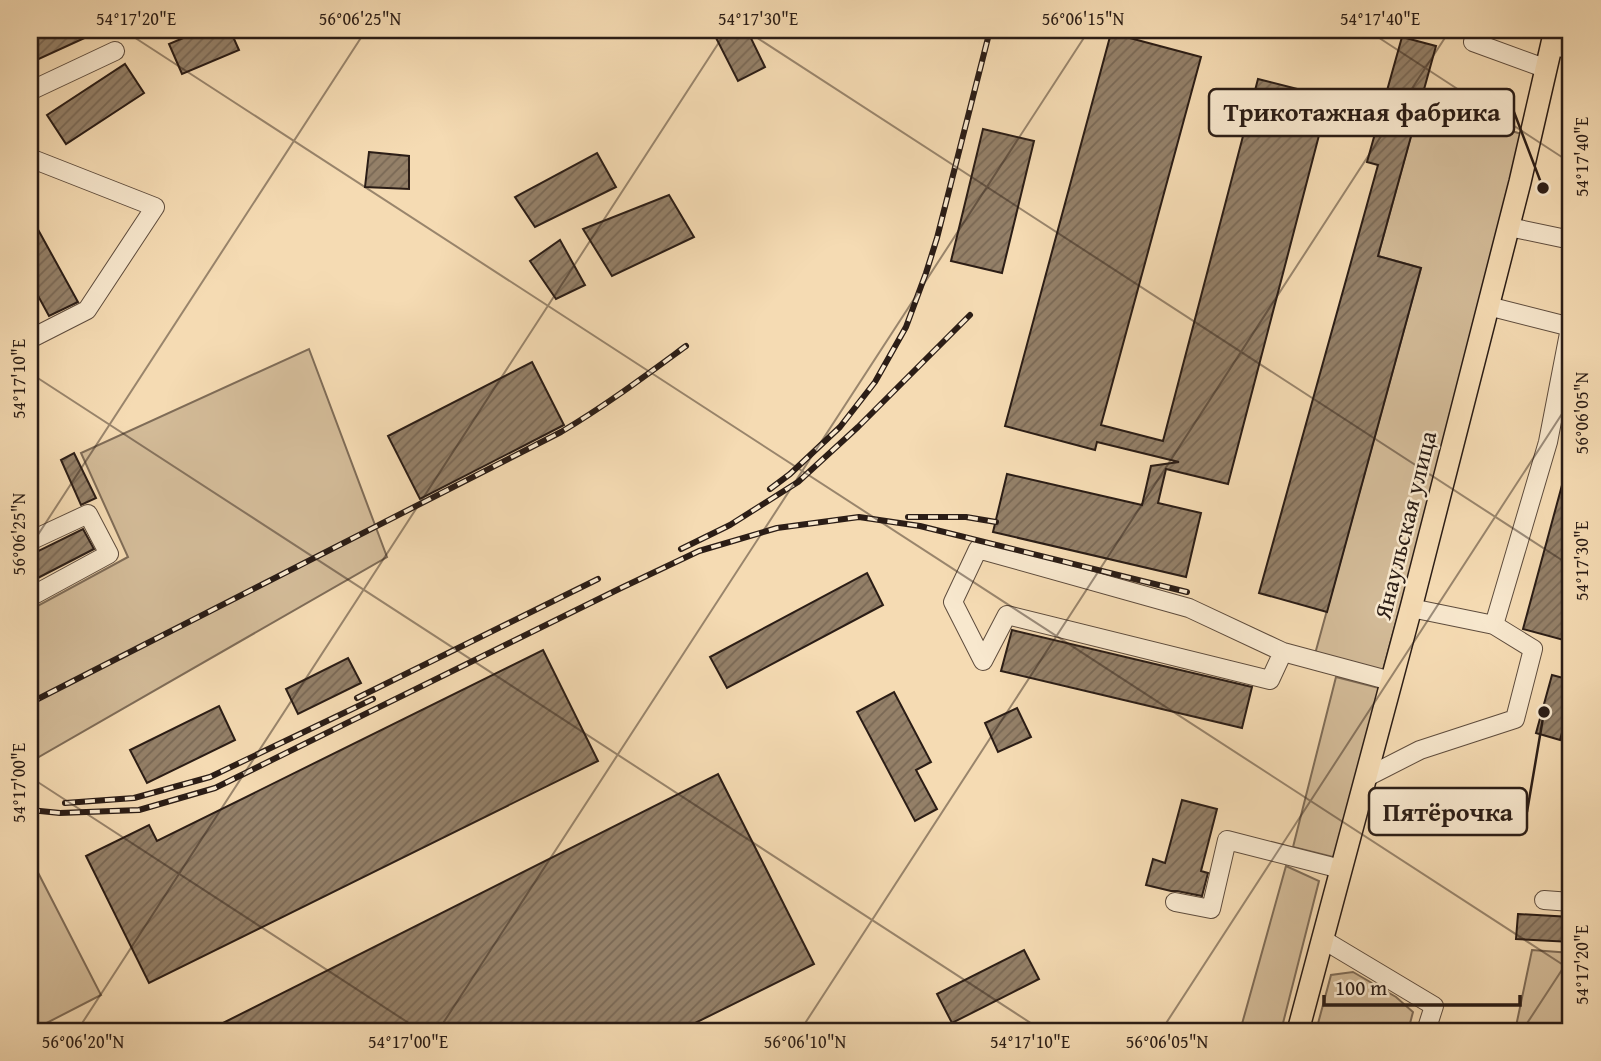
<svg xmlns="http://www.w3.org/2000/svg" width="1601" height="1061" font-family="'Gentium Book Plus',serif">
  <style>
    .green { fill: #d3bb98; stroke: #7f6c57; stroke-width: 2 }
    .building { fill: url(#building-hatch); stroke: #2b1d16; stroke-width: 2 }
    .lines { fill: none; stroke-linecap: round; stroke-linejoin: round }
    .minor-casing { stroke: #5e4c3d; stroke-width: 20 }
    .major-casing { stroke: #2b1d16; stroke-width: 24 }
    .minor { stroke: #f8e8ce; stroke-width: 18 }
    .major { stroke: #f5dbb3; stroke-width: 21 }
    .rail-casing { stroke: #2b1d16; stroke-width: 6 }
    .rail { stroke: #f8e8ce; stroke-width: 3.5; stroke-dasharray: 10; stroke-linecap: butt }
    .ticks { fill: none; stroke: #2b1d16; stroke-width: 2; stroke-opacity: 0.45 }
    .labels { text-anchor: middle; dominant-baseline: central; stroke-width: 5; stroke-linejoin: round; paint-order: stroke }
    .street-label { font-size: 24px; fill: #2b1d16; stroke: #f8e8ce }
    .leader { fill: none; stroke: #2b1d16; stroke-width: 2.5 }
    .callout-dot { fill: #2b1d16; stroke: #f8e8ce; stroke-width: 2.5 }
    .callout { fill: #f8e8ce; stroke: #2b1d16; stroke-width: 2.5 }
    .callout-label { font-size: 26px; text-anchor: middle; font-weight: bold; fill: #2b1d16 }
    .neatline { fill: none; stroke: #2b1d16; stroke-width: 2.5 }
    .ticks-label { font-size: 18px; text-anchor: middle; fill: #2b1d16 }
  </style>
  <defs>
    <pattern id="building-hatch" width="6" height="6" patternUnits="userSpaceOnUse" patternTransform="scale(1.75)"><rect width="6" height="6" fill="#948068"/><path d="M-1 1l2-2M0 6l6-6M5 7l2-2" fill="none" stroke="#796855"/></pattern>
  </defs>
  <rect width="100%" height="100%" fill="#f5dbb3"/>
  <filter id="stains"><feTurbulence type="fractalNoise" baseFrequency=".00286" numOctaves="4"/><feColorMatrix values="0 0 0 0 .2 0 0 0 0 .09 0 0 0 0 .02 0 0 0 .5 -.17"/></filter>
  <radialGradient id="worn" r=".72"><stop offset=".6" stop-color="#630" stop-opacity="0"/><stop offset="1" stop-color="#630" stop-opacity=".3"/></radialGradient>
  <g class="green">
    <polygon points="1420,103 1528,136 1383,670 1315,654 1421,268 1378,256"/>
    <polygon points="309,349 387,557 30,762 30,610 128,557 81,453"/>
    <polygon points="1336,677 1383,689 1341,859 1293,847"/>
    <polygon points="30,857 101,995 31,1031 30,1031"/>
    <polygon points="1286,866 1319,881 1281,1031 1240,1031"/>
    <polygon points="1532,950 1571,953 1571,1031 1515,1031"/>
    <polygon points="1353,972 1396,997 1413,1012 1408,1031 1316,1031 1331,975"/>
  </g>
  <g class="building">
    <polygon points="30,30 102,30 30,63"/>
    <polygon points="202,30 230,30 239,50 182,74 169,44"/>
    <polygon points="712,30 747,30 765,67 738,81"/>
    <polygon points="1111,33 1201,57 1101,425 1163,441 1258,79 1329,97 1228,484 1166,469 1158,503 1201,513 1186,577 993,532 1007,474 1142,505 1151,466 1179,462 1097,442 1095,450 1005,426"/>
    <polygon points="1402,37 1436,46 1378,256 1421,268 1327,612 1259,593 1378,165 1367,162"/>
    <polygon points="125,64 144,93 66,144 47,115"/>
    <polygon points="983,129 1034,141 1002,273 951,261"/>
    <polygon points="369,152 409,156 409,189 365,187"/>
    <polygon points="597,153 616,187 535,227 515,197"/>
    <polygon points="669,195 694,237 612,276 583,229"/>
    <polygon points="30,215 78,302 49,316 30,281"/>
    <polygon points="560,240 585,285 556,299 530,261"/>
    <polygon points="532,362 564,425 420,499 388,436"/>
    <polygon points="74,453 96,498 81,505 61,460"/>
    <polygon points="1568,463 1571,464 1571,642 1523,629"/>
    <polygon points="83,529 94,549 30,582 30,555"/>
    <polygon points="867,573 883,605 727,688 710,657"/>
    <polygon points="1012,630 1252,687 1242,728 1001,671"/>
    <polygon points="543,650 598,761 149,983 86,856 149,825 157,841"/>
    <polygon points="348,658 361,683 298,714 286,689"/>
    <polygon points="1552,675 1571,680 1571,719 1566,718 1560,740 1536,733"/>
    <polygon points="894,692 931,762 916,770 937,809 915,821 857,712"/>
    <polygon points="219,706 235,740 147,783 130,750"/>
    <polygon points="1017,708 1031,737 998,752 985,723"/>
    <polygon points="718,774 814,964 679,1031 207,1031"/>
    <polygon points="1182,800 1217,809 1201,871 1208,873 1202,896 1177,891 1171,891 1146,885 1153,859 1165,863"/>
    <polygon points="1518,914 1571,917 1571,942 1516,939"/>
    <polygon points="1024,950 1039,979 952,1023 937,994"/>
  </g>
  <g class="lines">
    <defs>
      <g id="minor">
        <polyline points="1477,30 1473,42 1547,69"/>
        <polyline points="1552,45 1571,50"/>
        <polyline points="30,91 115,51"/>
        <polyline points="30,158 155,207 87,310 30,339"/>
        <polyline points="1509,227 1571,240"/>
        <polyline points="1488,306 1571,327"/>
        <polyline points="30,541 88,514 109,554 30,597"/>
        <polyline points="1494,625 1548,442 1571,323"/>
        <polyline points="1283,652 1270,680 1007,615 983,661 953,602 978,549 1189,608 1283,652 1391,681"/>
        <polyline points="1365,778 1420,750 1515,719 1533,649 1494,625 1411,608"/>
        <polyline points="1544,900 1571,902"/>
        <polyline points="1175,902 1211,909 1227,840 1341,869"/>
        <polyline points="1322,939 1434,1006 1426,1031"/>
      </g>
      <polyline id="major" points="1298,1031 1411,608 1520,182 1555,30"/>
    </defs>
    <use href="#minor" class="minor-casing"/>
    <use href="#major" class="major-casing"/>
    <use href="#minor" class="minor"/>
    <use href="#major" class="major"/>
    <defs>
      <g id="rail">
        <polyline points="770,489 790,474 840,427 875,382 906,327 926,273 937,238 990,30"/>
        <polyline points="908,517 966,517 996,522"/>
        <polyline points="681,549 730,525 798,482 858,427 970,315"/>
        <polyline points="357,698 598,579"/>
        <path d="M30,703L561,432C605,406 645,376 686,346"/>
        <polyline points="65,803 134,798 210,777 373,699"/>
        <polyline points="30,810 60,813 139,810 215,788 621,588 699,551 777,528 859,517 920,526 1187,592"/>
      </g>
    </defs>
    <use href="#rail" class="rail-casing"/>
    <use href="#rail" class="rail"/>
  </g>
  <path class="ticks" d="M123,30L1571,970M745,30L1571,566M1367,30L1571,163M30,373L1043,1031M30,547L366,30M30,777L421,1031M77,1031L727,30M438,1031L1089,30M800,1031L1450,30M1161,1031L1571,400M1522,1031L1571,956"/>
  <g class="labels">
    <g class="street-label">
      <text transform="translate(1405 525) rotate(-76)">Янаульская улица</text>
    </g>
  </g>
  <path class="leader" d="M1543 188L1514 112M1544 712L1527 812"/>
  <g class="callout-dot">
    <circle cx="1543" cy="188" r="7"/>
    <circle cx="1544" cy="712" r="7"/>
  </g>
  <g class="callout">
    <rect x="1209" y="89" width="305" height="47" rx="7"/>
    <rect x="1369" y="788" width="158" height="47" rx="7"/>
  </g>
  <g class="callout-label">
    <text x="1362" y="121">Трикотажная фабрика</text>
    <text x="1448" y="821">Пятёрочка</text>
  </g>
  <rect width="1601" height="1061" fill="none" stroke="#f5dbb3" stroke-width="77"/>
  <path d="M1324 995v10h196v-10" fill="none" stroke="#2b1d16" stroke-width="3.5"/>
  <text x="1335" y="995" font-size="21" fill="#2b1d16" stroke="#f8e8ce" stroke-width="5" paint-order="stroke">100 m</text>
  <rect x="38" y="38" width="1524" height="985" class="neatline"/>
  <g class="ticks-label">
    <text x="136" y="25">54°17'20"E</text>
    <text x="360" y="25">56°06'25"N</text>
    <text x="758" y="25">54°17'30"E</text>
    <text x="1083" y="25">56°06'15"N</text>
    <text x="1380" y="25">54°17'40"E</text>
    <text transform="translate(1582 157) rotate(-90)" y="6">54°17'40"E</text>
    <text transform="translate(19 379) rotate(-90)" y="6">54°17'10"E</text>
    <text transform="translate(1582 413) rotate(-90)" y="6">56°06'05"N</text>
    <text transform="translate(19 534) rotate(-90)" y="6">56°06'25"N</text>
    <text transform="translate(1582 561) rotate(-90)" y="6">54°17'30"E</text>
    <text transform="translate(19 783) rotate(-90)" y="6">54°17'00"E</text>
    <text transform="translate(1582 965) rotate(-90)" y="6">54°17'20"E</text>
    <text x="83" y="1048">56°06'20"N</text>
    <text x="408" y="1048">54°17'00"E</text>
    <text x="805" y="1048">56°06'10"N</text>
    <text x="1030" y="1048">54°17'10"E</text>
    <text x="1167" y="1048">56°06'05"N</text>
  </g>
  <rect width="100%" height="100%" filter="url(#stains)"/>
  <rect width="100%" height="100%" fill="url(#worn)"/>
</svg>
